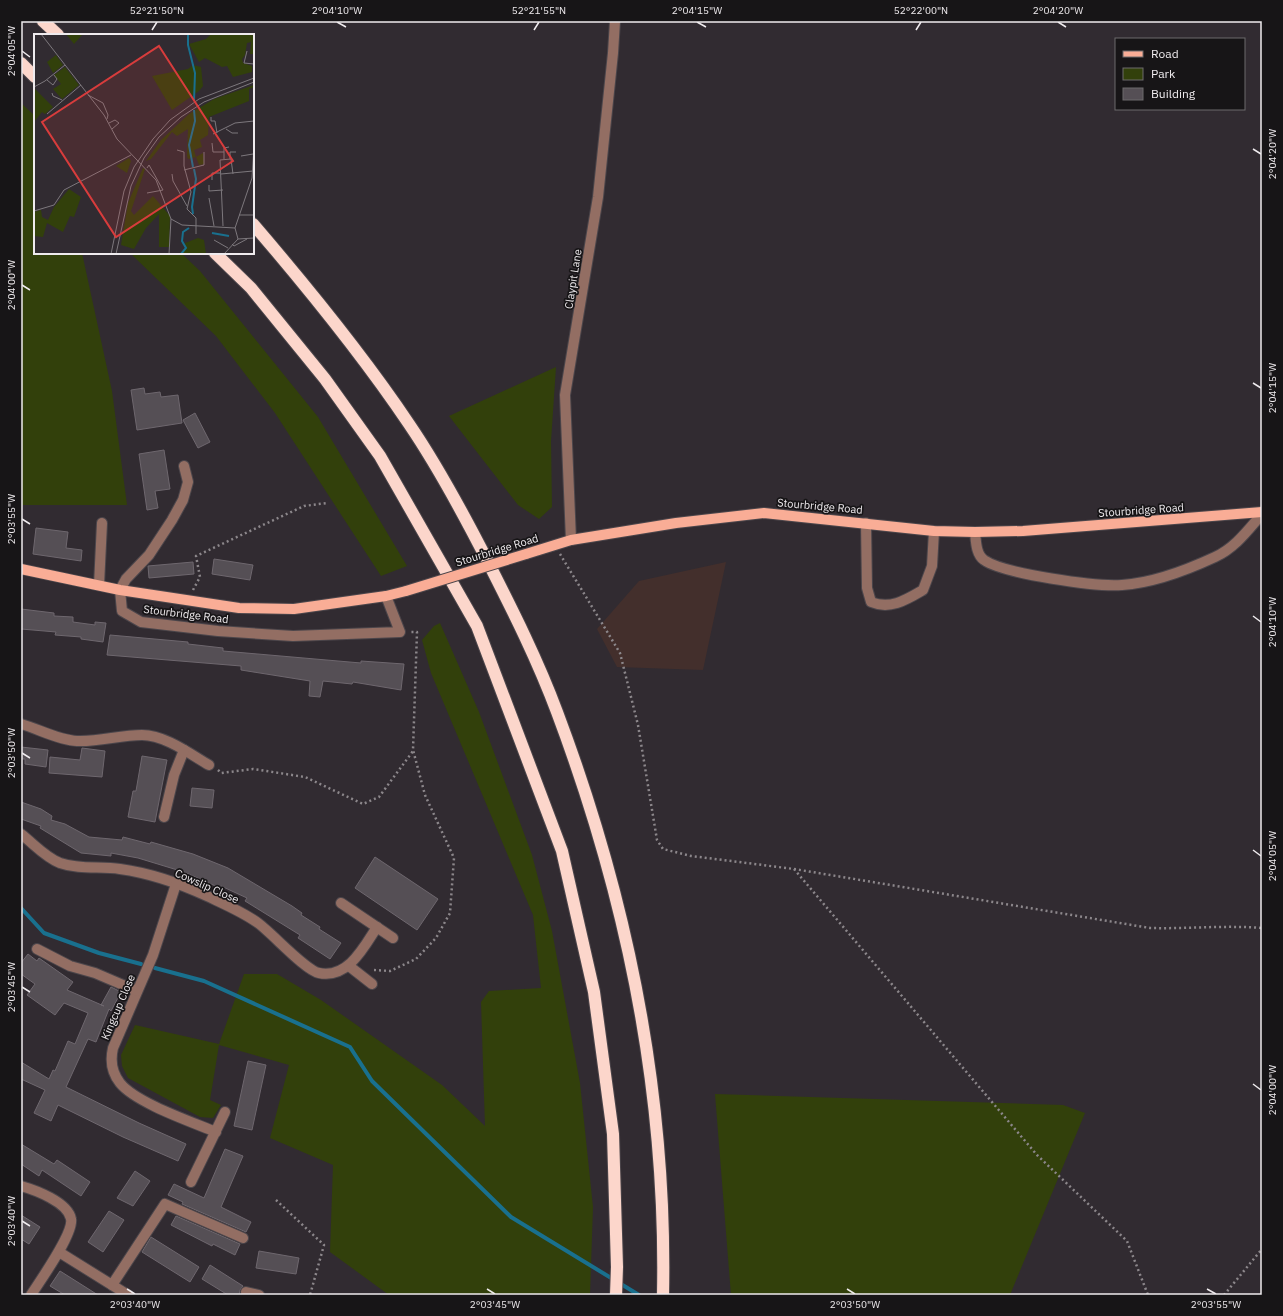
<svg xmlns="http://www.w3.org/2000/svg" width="1283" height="1316" font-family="'IBM Plex Sans',sans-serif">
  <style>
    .industrial { fill: #432f2c }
    .green { fill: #32400b }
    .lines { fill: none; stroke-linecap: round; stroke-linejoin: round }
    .stream { stroke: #19708e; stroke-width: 4 }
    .building { fill: #554f55; stroke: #6e676e }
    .minor-casing { stroke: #4c464b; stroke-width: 12 }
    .major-casing { stroke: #4c464b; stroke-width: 12 }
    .highway-casing { stroke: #4c464b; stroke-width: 14 }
    .path { stroke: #8c878b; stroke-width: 2.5; stroke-dasharray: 2 3; stroke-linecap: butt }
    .minor { stroke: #936e63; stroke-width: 10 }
    .major { stroke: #f9ad96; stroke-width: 10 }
    .highway { stroke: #fcd6cb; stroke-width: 12 }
    .major-bridge-casing { stroke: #4c464b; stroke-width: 12; stroke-linecap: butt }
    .major-bridge { stroke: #f9ad96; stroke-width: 10 }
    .ticks { fill: none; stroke: #efebee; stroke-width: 1.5 }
    .labels { text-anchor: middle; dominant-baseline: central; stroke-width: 3.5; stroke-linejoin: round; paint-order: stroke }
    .street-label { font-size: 11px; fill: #efebee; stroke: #171517 }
    .inset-river { fill: none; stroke: #19708e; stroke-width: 2 }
    .inset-road { fill: none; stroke: #7d787d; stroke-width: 1 }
    .view { fill: #d83c3c; fill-opacity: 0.15; stroke: #d83c3c; stroke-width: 2 }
    .inset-edge { fill: none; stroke: #efebee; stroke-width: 2 }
    .neatline { fill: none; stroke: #efebee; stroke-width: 1.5 }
    .ticks-label { font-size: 10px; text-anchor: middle; fill: #efebee }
  </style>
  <rect width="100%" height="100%" fill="#312b31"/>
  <polygon class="industrial" points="726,562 703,670 617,667 597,629 639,581"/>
  <g class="green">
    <polygon points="21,103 35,116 35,253 82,253 112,391 127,505 21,505"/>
    <polygon points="130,253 181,253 200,271 318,417 407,566 381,576 275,413 216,336"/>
    <polygon points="556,367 551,441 552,507 539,519 518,505 449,416"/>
    <polygon points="440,623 479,712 532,855 552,931 580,1083 593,1207 590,1295 389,1295 330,1252 333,1165 270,1138 289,1065 219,1045 210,1100 221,1105 213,1118 200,1117 128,1078 122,1066 121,1055 135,1025 219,1044 244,974 277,974 321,1000 442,1085 485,1126 481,1002 489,991 541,988 533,915 431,673 422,640 434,626"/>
    <polygon points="715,1094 1063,1105 1085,1113 1010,1295 731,1295"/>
  </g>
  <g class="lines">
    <g class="stream">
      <polyline points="21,908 44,933 99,953 141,964"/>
      <polyline points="155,968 204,981 350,1047 372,1081 511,1217 639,1295"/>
    </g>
  </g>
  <g class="building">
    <polygon points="144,388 145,394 160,392 161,397 178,395 182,423 137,430 131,390"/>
    <polygon points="195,413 210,442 198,448 183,420"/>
    <polygon points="164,450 170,489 155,491 158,508 147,510 139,454"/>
    <polygon points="36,528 68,532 66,548 82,550 81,561 33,554"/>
    <polygon points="214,559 253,565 250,580 212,574"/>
    <polygon points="193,562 194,574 149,578 148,566"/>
    <polygon points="21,609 54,613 54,616 73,617 73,622 95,625 95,622 106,623 103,642 81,639 81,637 55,635 56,632 21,629"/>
    <polygon points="110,635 188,642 188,644 223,648 223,651 361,663 361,661 404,664 401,690 353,682 352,684 323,681 320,697 309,696 310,681 241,670 241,666 107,655"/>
    <polygon points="21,747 48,750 46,767 25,764 25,759 21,759"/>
    <polygon points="82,748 105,751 102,777 49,773 50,757 80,760"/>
    <polygon points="142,756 167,760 155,822 128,817 133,791 136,791"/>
    <polygon points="192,788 214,790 212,808 190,806"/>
    <polygon points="21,802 41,809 52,816 51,820 65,824 89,837 122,840 123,837 150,844 151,842 193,854 228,868 292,906 302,913 301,915 320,927 319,929 341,943 330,959 298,938 300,935 245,901 247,898 221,886 220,888 184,872 138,858 111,853 111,856 81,853 40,828 41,826 21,819"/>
    <polygon points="375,857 438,899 417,930 355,888"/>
    <polygon points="28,954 37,961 39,958 73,982 67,990 104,1006 101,1005 111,987 121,992 111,1011 109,1009 96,1042 88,1039 66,1087 139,1123 186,1144 178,1161 123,1137 58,1105 51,1121 34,1113 45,1090 21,1079 21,1062 49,1079 53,1070 55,1071 68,1041 75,1044 88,1013 64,1003 55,1015 27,995 35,984 21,974 21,963"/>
    <polygon points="248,1061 266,1065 252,1130 234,1126"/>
    <polygon points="21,1144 54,1164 57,1160 90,1182 81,1196 42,1170 39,1176 21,1164"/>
    <polygon points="225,1149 243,1156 221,1207 251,1222 246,1232 182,1204 183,1202 168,1195 174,1184 204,1198"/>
    <polygon points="135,1171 150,1181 133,1206 117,1198"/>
    <polygon points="109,1211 124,1220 103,1252 88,1242"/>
    <polygon points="21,1215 40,1227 29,1244 21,1239"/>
    <polygon points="176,1216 240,1244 235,1255 213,1244 212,1246 171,1225"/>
    <polygon points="151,1237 199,1267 190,1282 142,1252"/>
    <polygon points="259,1251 299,1258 296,1274 256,1268"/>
    <polygon points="210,1265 243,1286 240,1290 239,1295 228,1295 202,1279"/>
    <polygon points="60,1271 98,1295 65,1295 50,1286"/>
  </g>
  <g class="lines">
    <defs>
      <g id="minor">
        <polyline points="184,466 188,482 183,500 172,520 149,555 126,579 120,590 122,611 141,622 218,631 293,636 400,632 386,596"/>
        <path d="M866,523L867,588L871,602C890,610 906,600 923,590L932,566L934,531"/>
        <path d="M975,532C976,542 976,554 984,560C1004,574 1097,587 1122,585C1153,583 1187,570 1215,557C1235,548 1248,530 1262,514"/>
        <polyline points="571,540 565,395 598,197 613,53 615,21"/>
        <polyline points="99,585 102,523"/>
        <path d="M21,724C39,729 58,740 77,741C99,742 120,735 142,735C165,735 190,754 209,765"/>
        <polyline points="164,817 174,775 184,750"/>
        <path d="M21,834C34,844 45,857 60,863C80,870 100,866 120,869C149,873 181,884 207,896C224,904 243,912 258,923C273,934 305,970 319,973C348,979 364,947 377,927"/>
        <path d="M176,884L153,955L113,1048C110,1061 112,1073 120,1083C136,1103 192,1122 216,1132"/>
        <polyline points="341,903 393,938"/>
        <polyline points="37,949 70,966 95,973 137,991"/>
        <polyline points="349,966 372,984"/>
        <polyline points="191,1182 225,1112"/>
        <path d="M21,1186C35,1190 68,1202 71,1219C74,1233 40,1281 31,1295"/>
        <polyline points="59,1252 128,1295"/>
        <polyline points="112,1285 165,1204 243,1238"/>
        <polyline points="246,1292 259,1295"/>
      </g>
      <g id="major">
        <polyline points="526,554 571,540 676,523 764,513 934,531 975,532 1023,531 1262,512"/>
        <polyline points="21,569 120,590 239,608 294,609 386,596 406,591"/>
      </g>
      <g id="highway">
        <polyline points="43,21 58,35"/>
        <polyline points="21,63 35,77"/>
        <path d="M253,224C308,288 362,354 409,424C439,468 464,515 488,562C513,611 538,661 557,712C627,898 667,1096 663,1295"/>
        <polyline points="215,253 251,288 325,379 380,456 477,626 562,851 594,992 613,1134 617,1267 616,1295"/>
      </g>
    </defs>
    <use href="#minor" class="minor-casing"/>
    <use href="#major" class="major-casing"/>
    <use href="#highway" class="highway-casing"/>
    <g class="path">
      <path d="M560,554L620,653L638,725L657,840L663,849L691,856L794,869L1150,928C1187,929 1224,925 1262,928"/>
      <polyline points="193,590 200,577 196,556 304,506 327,503"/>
      <polyline points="218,770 221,773 253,769 305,777 363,804 379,797 413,751"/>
      <polyline points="794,869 1037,1155 1127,1241 1148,1295"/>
      <polyline points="374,970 390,971 416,959 436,938 450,913 454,858 425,795 413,750 417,632 410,632"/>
      <polyline points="276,1200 324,1245 310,1295"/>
      <polyline points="1224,1295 1262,1249"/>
    </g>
    <use href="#minor" class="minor"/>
    <use href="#major" class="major"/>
    <use href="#highway" class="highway"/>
    <defs>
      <polyline id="major-bridge" points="406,591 526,554"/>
    </defs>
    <use href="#major-bridge" class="major-bridge-casing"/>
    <use href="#major-bridge" class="major-bridge"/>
  </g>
  <path class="ticks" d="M337,22L346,27M697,22L706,27M1058,22L1066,27M152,30L157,22M534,30L539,22M916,30L921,22M22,51L30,57M1253,149L1261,154M22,285L30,290M1253,383L1261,388M22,519L30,524M1253,616L1261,622M22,753L30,758M1253,850L1261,856M22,987L30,992M1253,1084L1261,1090M22,1221L30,1226M127,1289L135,1294M487,1289L495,1294M847,1289L855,1294M1207,1289L1216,1294"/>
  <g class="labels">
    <g class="street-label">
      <text transform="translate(573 279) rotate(-81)">Claypit Lane</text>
      <text transform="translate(820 506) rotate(5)">Stourbridge Road</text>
      <text transform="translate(1141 510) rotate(-4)">Stourbridge Road</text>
      <text transform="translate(497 550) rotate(-17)">Stourbridge Road</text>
      <text transform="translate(186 614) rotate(7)">Stourbridge Road</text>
      <text transform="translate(207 886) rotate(24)">Cowslip Close</text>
      <text transform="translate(118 1007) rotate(-67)">Kingcup Close</text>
    </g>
  </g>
  <g transform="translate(34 34)">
    <rect width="220" height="220" fill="#312b31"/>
    <path d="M32,0H49L40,10ZM177,0H218L220,4V20H216L217,8L213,9L211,21L208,25L209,29L218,32V38L199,43L193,32L188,33L171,24L165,28L155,10L172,5ZM22,21L29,31L19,39L13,28ZM159,31L167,33L169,52L165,57L138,76L118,42L154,35ZM31,33L45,51L28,65L19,55L27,50L20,41ZM220,51V53L215,55V67L175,83L174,101L166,106L168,113L160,116L162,123L169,119L170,130L165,131L162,123L154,125L153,122L154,95L143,102L138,98L117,125L112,127L127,106L155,80L180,65ZM0,54L19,73L11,80L8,78L0,88ZM95,124L97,127L93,139L82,132ZM109,134L111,135L97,177L100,181L119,162L136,182L135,213H125V180L112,194L100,215L87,211L94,169ZM35,155L47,163L40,183L36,182L29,198L13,189L9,203L0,202V178L7,176L8,183L14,186L20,173ZM164,204L170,206L172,220H148L152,213L151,209Z" fill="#32400b"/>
    <path class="inset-river" d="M154,0V11L161,39L160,67M159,133L155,111L161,87L160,76M159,180L158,173L162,145L160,135M178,199L195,202M147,220L152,214L148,207L149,198L155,194"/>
    <path class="inset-road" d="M7,0L70,81L83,105L122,146L137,185L135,220M213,17L210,29L220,30M13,46L19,51L23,45L20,41M0,53L11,47L31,31M18,59L19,62L28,66M54,61L69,69L74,81L73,85M13,80L47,51M177,83V87H181L183,99M75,89L81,86L85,89L78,95M192,95L198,99H204M179,100L201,89L220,87M178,109L179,118H190M143,116L150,118V132L157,158L153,175L162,184V200M207,122L219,120M190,125V114L195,113M196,125V118H202M113,134L115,131L129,156L113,159M150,136L170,131V118M138,140L139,147L153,172M187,140L219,137M178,146V139H186M175,151V157L189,156M175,164L180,192M0,177L20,171L30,156L97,121M205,181H220M137,185L148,191L201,194M189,192L186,126L197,125L199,140M204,205L201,194L218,144L220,112M180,206L194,214M198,210L200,212L213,205M77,220L90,157L100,133L119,105L136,86L165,65L220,44M82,220L97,152L110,124L125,103L147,83L170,68L220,48M190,220L204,205L220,204"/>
    <path class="view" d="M125,12L199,127L82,203L8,88Z"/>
    <rect width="220" height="220" class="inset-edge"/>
  </g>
  <rect width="1283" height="1316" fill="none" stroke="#171517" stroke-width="44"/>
  <rect x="1115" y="38" width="130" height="72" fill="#171517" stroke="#6d6b6d"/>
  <rect x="1123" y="51" width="20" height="6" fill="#f9ad96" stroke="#6d6b6d"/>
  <text x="1151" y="58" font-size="12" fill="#efebee">Road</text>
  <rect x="1123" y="68" width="20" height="12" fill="#32400b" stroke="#6d6b6d"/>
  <text x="1151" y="78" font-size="12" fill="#efebee">Park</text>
  <rect x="1123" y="88" width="20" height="12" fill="#554f55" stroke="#6d6b6d"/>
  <text x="1151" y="98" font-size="12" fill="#efebee">Building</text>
  <rect x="22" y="22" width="1239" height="1272" class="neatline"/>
  <g class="ticks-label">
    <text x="157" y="14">52°21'50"N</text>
    <text x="337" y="14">2°04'10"W</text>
    <text x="539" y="14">52°21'55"N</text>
    <text x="697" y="14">2°04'15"W</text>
    <text x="921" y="14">52°22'00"N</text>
    <text x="1058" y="14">2°04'20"W</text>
    <text transform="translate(11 51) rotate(-90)" y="4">2°04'05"W</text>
    <text transform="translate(1272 154) rotate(-90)" y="4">2°04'20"W</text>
    <text transform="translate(11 285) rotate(-90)" y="4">2°04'00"W</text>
    <text transform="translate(1272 388) rotate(-90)" y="4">2°04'15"W</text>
    <text transform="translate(11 519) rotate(-90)" y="4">2°03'55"W</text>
    <text transform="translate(1272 622) rotate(-90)" y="4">2°04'10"W</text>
    <text transform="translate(11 753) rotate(-90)" y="4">2°03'50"W</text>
    <text transform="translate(1272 856) rotate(-90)" y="4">2°04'05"W</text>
    <text transform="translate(11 987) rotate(-90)" y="4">2°03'45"W</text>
    <text transform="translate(1272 1090) rotate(-90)" y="4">2°04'00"W</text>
    <text transform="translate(11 1221) rotate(-90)" y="4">2°03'40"W</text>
    <text x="135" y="1308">2°03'40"W</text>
    <text x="495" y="1308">2°03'45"W</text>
    <text x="855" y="1308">2°03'50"W</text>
    <text x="1216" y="1308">2°03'55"W</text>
  </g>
</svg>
